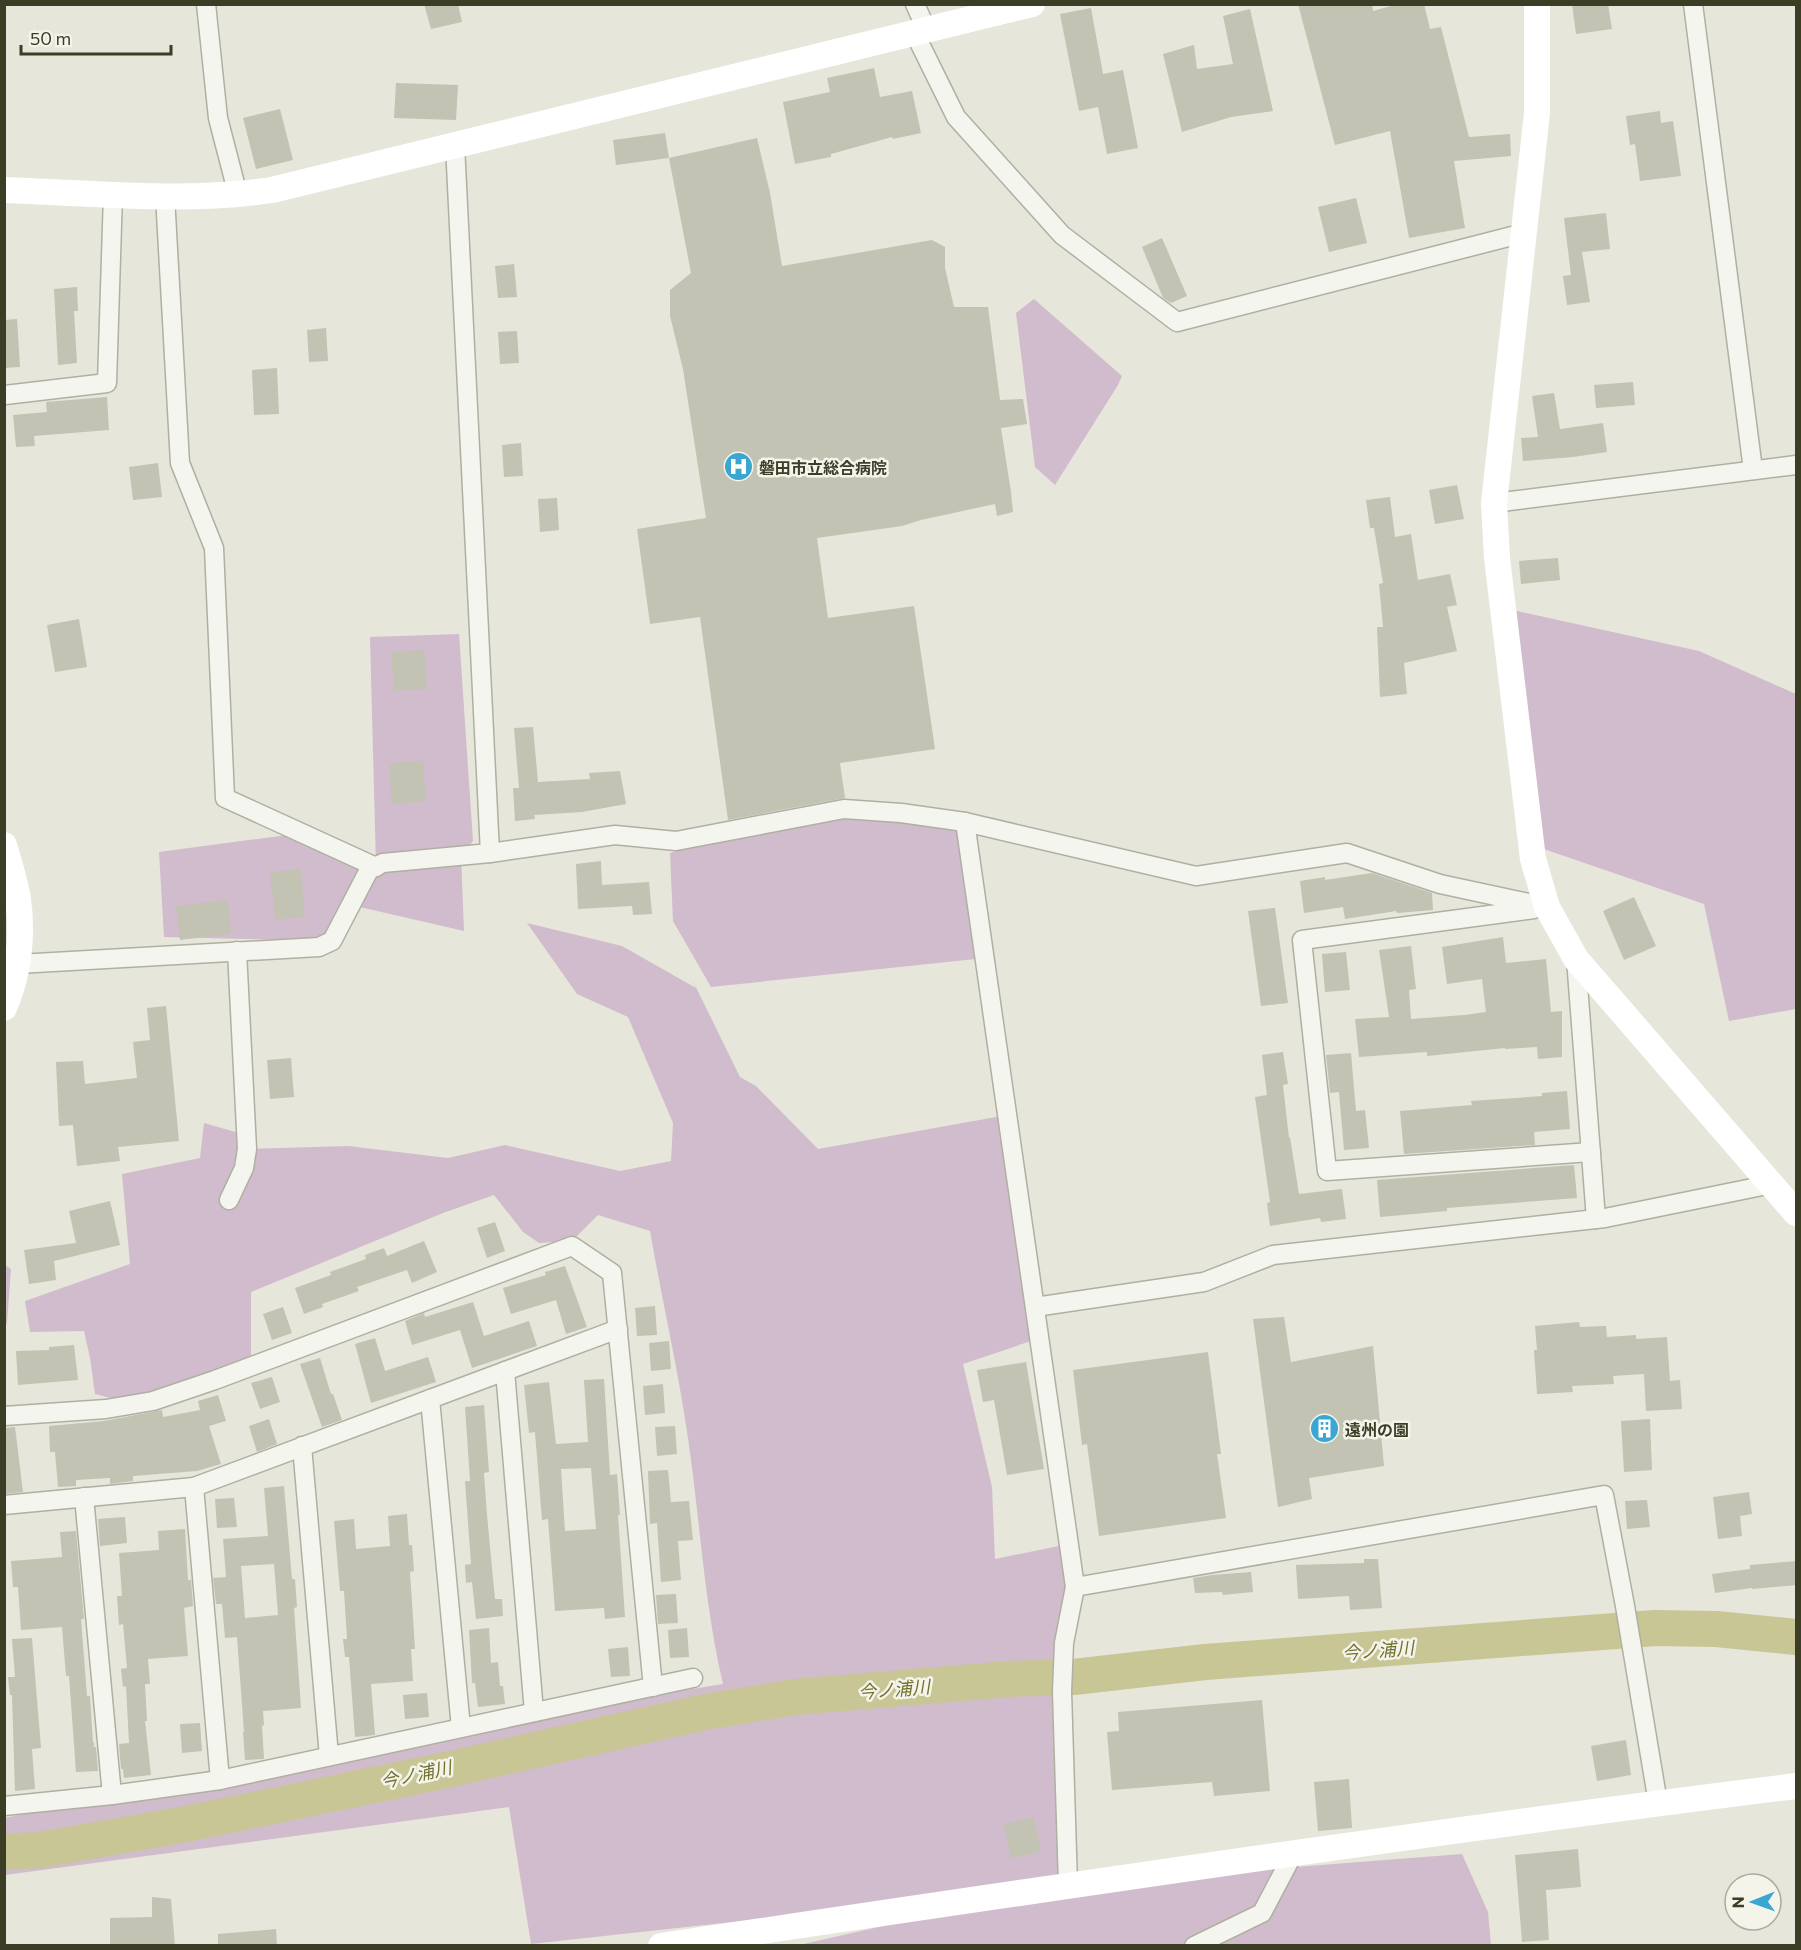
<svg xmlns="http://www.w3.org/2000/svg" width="1801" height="1950" font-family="Commissioner,'Noto Sans JP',sans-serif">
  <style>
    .green { fill: #d1bccd }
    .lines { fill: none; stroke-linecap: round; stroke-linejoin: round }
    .river { stroke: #c8c695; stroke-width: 36 }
    .building { fill: #c2c3b3; fill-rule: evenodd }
    .street-casing { stroke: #afb0a1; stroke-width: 21 }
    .street { stroke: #f4f5ee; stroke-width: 18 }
    .secondary { stroke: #fff; stroke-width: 26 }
    .labels { text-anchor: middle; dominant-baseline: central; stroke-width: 5; stroke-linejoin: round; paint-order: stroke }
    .poi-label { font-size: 16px; font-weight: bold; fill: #3b3d25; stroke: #f4f4eb; text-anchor: start }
    .water-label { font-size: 18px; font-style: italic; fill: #72712e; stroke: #f4f4eb }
  </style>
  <rect width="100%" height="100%" fill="#e6e6db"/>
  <g class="green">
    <polygon points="1034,299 1122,376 1118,385 1055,485 1035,467 1016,313"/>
    <polygon points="1503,608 1699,651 1796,694 1796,1009 1729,1021 1704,904 1532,845"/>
    <polygon points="459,634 473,841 461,855 464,931 351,905 332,941 164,937 159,852 302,833 376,866 370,637"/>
    <polygon points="844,809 965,822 985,958 711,987 673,921 670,853"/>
    <path d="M527,923L622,946L696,988L690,975L740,1077L756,1086L818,1149L1007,1115L1040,1338L963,1364L992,1487L995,1559L1069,1544L1075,1587L1058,1654L1068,1885L1462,1854L1488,1912L1491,1945H799L1060,1886L531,1944L509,1807L5,1875L4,1818L495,1721L723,1684C704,1603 700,1520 688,1438C678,1369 662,1300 650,1231L598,1215L572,1241L539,1243L523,1232L494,1195L443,1213L251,1292V1367L133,1404L95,1394L90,1358L84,1331L30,1332L25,1301L130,1264L122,1174L200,1158L204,1123L246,1135L247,1149L348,1146L448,1158L505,1145L620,1171L671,1161L673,1123L628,1017L577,994Z"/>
    <polygon points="5,1265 11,1269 7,1323 5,1326"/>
  </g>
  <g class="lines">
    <polyline class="river" points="4,1852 40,1850 181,1825 432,1773 705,1712 795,1697 1009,1679 1074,1677 1205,1662 1655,1628 1716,1629 1796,1637"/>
  </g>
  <g class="building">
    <polygon points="424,4 458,4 462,22 431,29"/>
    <polygon points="1298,4 1372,4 1373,11 1398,4 1424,4 1430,29 1441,27 1469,137 1510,134 1511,156 1454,161 1465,228 1409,238 1390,131 1335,145"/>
    <polygon points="1572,4 1608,4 1612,29 1576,34"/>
    <polygon points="1091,8 1103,74 1123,70 1138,148 1107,154 1098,107 1079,111 1060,14"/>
    <polygon points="1250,9 1273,111 1231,117 1182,132 1163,54 1194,45 1197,69 1233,64 1223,16"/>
    <polygon points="874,68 880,97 912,91 921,133 893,139 892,137 831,154 831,157 795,164 783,102 830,92 827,78"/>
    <polygon points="396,83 458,85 456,120 394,118"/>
    <polygon points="280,109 293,160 256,169 243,118"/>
    <polygon points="1660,111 1661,123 1673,121 1681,176 1640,181 1635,144 1630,145 1626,116"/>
    <polygon points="665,133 669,158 616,165 613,140"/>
    <polygon points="757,138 770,193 782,266 932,240 945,247 945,268 954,307 988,307 1000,400 1023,399 1027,424 1001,428 1011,492 1013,512 997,516 995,504 921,520 902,526 817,538 828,618 914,606 935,749 840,763 845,798 728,820 700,617 650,624 637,529 706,518 683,369 670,316 670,290 691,273 669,158"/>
    <polygon points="1356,198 1367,243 1329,252 1318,207"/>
    <polygon points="1606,213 1610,249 1582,252 1590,302 1567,305 1563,276 1571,275 1564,218"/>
    <polygon points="1162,238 1187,296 1171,303 1163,298 1142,247"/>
    <polygon points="514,264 517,297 498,298 495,266"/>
    <polygon points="77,287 78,311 74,311 77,363 58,365 54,289"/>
    <polygon points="17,319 20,367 4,368 4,320"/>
    <polygon points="326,328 328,361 309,362 307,330"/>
    <polygon points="517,331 519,363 500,364 498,332"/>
    <polygon points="277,368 279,414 254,415 252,370"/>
    <polygon points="1633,382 1635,405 1596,408 1594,385"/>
    <polygon points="1554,393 1560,429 1603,423 1607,452 1573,457 1523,461 1521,438 1538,437 1532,396"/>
    <polygon points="107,397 109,430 34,436 35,446 16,447 13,415 47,412 46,402"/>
    <polygon points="521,443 523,476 504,477 502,445"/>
    <polygon points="158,463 162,497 133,500 129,467"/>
    <polygon points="1457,485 1464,519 1435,524 1429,490"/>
    <polygon points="1390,497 1395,537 1411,534 1418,580 1450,574 1457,605 1447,607 1457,651 1404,663 1407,694 1380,697 1377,627 1383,627 1379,584 1383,583 1374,528 1370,528 1366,500"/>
    <polygon points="557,498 559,530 540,532 538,499"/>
    <polygon points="1558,558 1560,580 1521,584 1519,561"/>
    <polygon points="79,619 87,667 55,672 47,625"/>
    <polygon points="424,650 427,689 394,691 391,652"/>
    <polygon points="533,727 538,782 590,779 589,773 620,771 626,804 582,812 534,815 535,819 515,821 513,788 519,788 514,728"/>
    <polygon points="423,761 426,801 392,804 389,763"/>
    <polygon points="601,861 602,885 649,882 652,914 633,915 632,906 578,909 576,864"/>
    <polygon points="301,869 305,917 275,920 270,872"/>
    <polygon points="1372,873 1432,893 1433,910 1397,913 1396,911 1345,919 1343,907 1304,913 1300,881 1325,877 1325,880"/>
    <polygon points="1634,897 1656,946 1624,960 1603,911"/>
    <polygon points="228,900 231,934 180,940 176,906"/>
    <polygon points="1275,908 1288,1003 1261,1006 1248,911"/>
    <polygon points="1503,937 1506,963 1546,959 1551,1012 1562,1011 1562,1057 1538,1059 1537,1047 1505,1049 1505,1048 1427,1056 1427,1052 1359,1057 1355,1019 1389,1017 1379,950 1411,946 1416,989 1409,990 1411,1019 1464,1015 1486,1012 1482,979 1447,984 1442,947"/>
    <polygon points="1346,952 1350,990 1325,992 1322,954"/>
    <polygon points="166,1006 179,1141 118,1147 120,1161 77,1166 73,1125 59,1126 56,1062 83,1061 85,1084 137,1078 133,1042 150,1040 147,1008"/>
    <polygon points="1283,1052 1288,1084 1283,1085 1289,1138 1290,1137 1299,1194 1342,1189 1346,1219 1321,1222 1320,1218 1270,1226 1267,1203 1270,1202 1255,1097 1267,1095 1262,1055"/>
    <polygon points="1351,1053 1356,1111 1365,1110 1369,1148 1344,1150 1339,1092 1330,1093 1326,1055"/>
    <polygon points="291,1058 294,1097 270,1099 267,1060"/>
    <polygon points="1567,1091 1570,1129 1534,1132 1535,1145 1404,1154 1400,1111 1472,1105 1471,1101 1542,1096 1542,1093"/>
    <polygon points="1574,1165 1577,1198 1447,1208 1447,1211 1380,1217 1377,1180"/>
    <polygon points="110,1201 120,1245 54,1261 56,1280 29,1284 24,1250 76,1243 69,1211"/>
    <polygon points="495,1222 505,1251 487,1258 477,1228"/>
    <polygon points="424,1241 437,1272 412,1283 407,1270 357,1287 359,1291 322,1304 323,1307 304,1314 295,1288 331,1275 330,1272 366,1259 365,1255 384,1248 387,1256"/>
    <polygon points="565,1266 587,1327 566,1334 556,1300 511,1314 503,1288 546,1275 545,1272"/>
    <polygon points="473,1302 484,1336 529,1321 537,1346 472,1368 460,1330 412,1345 405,1321 424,1313 425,1317"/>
    <polygon points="655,1306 657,1335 637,1336 635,1308"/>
    <polygon points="283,1307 292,1333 272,1340 263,1314"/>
    <polygon points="1284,1317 1291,1362 1373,1346 1384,1466 1309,1478 1312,1499 1278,1507 1253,1319"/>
    <polygon points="1579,1322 1580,1327 1606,1326 1607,1337 1636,1335 1636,1339 1667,1337 1670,1381 1680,1380 1682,1409 1646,1411 1644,1374 1613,1376 1614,1384 1572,1386 1573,1392 1537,1394 1534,1350 1537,1350 1535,1326"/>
    <polygon points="375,1338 385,1371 428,1357 436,1382 371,1403 355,1344"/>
    <polygon points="669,1341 671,1369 651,1371 649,1343"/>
    <polygon points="74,1345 78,1380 18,1385 16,1351 49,1350 49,1347"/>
    <polygon points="1208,1352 1221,1454 1217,1454 1226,1518 1099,1536 1087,1444 1082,1445 1073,1370"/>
    <polygon points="320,1358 331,1394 333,1394 342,1420 322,1427 300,1364"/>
    <polygon points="1026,1362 1044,1469 1007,1475 994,1400 983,1402 977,1370"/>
    <polygon points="272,1377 280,1402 260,1409 251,1383"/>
    <path d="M604,1379L610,1475L617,1474L620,1515H618L625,1617L605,1619L604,1608L555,1611L548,1519L542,1520L535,1432L529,1433L524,1385L549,1382L556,1444L588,1442L584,1380ZM591,1468L596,1529L565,1531L561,1469Z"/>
    <polygon points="663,1384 665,1413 645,1415 643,1386"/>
    <polygon points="218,1395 226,1421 209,1426 221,1464 197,1471 133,1476 133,1481 110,1484 110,1478 76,1480 76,1486 58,1487 55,1452 50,1452 49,1426 104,1421 162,1410 163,1417 200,1410 198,1401"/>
    <polygon points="484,1405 489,1472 484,1473 487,1515 495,1599 502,1599 503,1616 476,1619 472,1582 466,1583 465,1565 471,1564 465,1481 470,1481 465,1407"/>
    <polygon points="269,1419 277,1444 257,1452 249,1426"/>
    <polygon points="1650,1419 1652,1470 1624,1472 1621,1421"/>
    <polygon points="675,1426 677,1454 657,1456 655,1427"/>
    <polygon points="15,1427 23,1492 4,1494 4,1428"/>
    <polygon points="668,1470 671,1502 689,1501 693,1540 678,1541 681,1580 661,1582 657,1523 650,1524 648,1471"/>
    <path d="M284,1486L292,1579H295L297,1607L294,1608L301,1708L263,1711L264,1725L262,1726L264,1759L245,1760L243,1732H244L237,1637L225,1638L222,1604H216L213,1578L226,1577L223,1539L268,1536L264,1488ZM274,1564L278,1615L245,1618L241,1566Z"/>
    <polygon points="1749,1492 1752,1514 1740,1516 1742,1536 1718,1539 1713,1497"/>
    <polygon points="234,1498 237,1527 217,1528 215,1499"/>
    <polygon points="1647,1500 1650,1527 1627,1529 1625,1501"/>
    <polygon points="407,1514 409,1545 412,1545 414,1571 410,1572 415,1649 411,1649 413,1681 371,1684 375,1735 355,1737 349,1657 345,1657 343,1639 347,1639 344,1591 340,1591 334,1521 354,1519 356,1549 390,1546 388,1516"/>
    <polygon points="125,1517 127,1543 100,1546 98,1519"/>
    <polygon points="185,1529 188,1580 191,1580 193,1606 184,1608 188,1656 148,1659 150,1684 145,1684 147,1721 145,1721 151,1775 124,1778 123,1769 121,1769 119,1744 129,1743 126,1686 123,1687 121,1669 127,1668 123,1624 119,1625 117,1596 122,1596 119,1553 159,1550 158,1531"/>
    <polygon points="76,1531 84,1619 81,1619 87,1696 90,1696 93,1743 94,1742 94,1747 96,1747 98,1771 76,1772 69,1676 66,1676 62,1627 21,1630 18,1587 13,1587 11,1561 62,1557 60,1532"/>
    <polygon points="1364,1559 1378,1559 1382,1608 1350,1610 1349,1596 1298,1599 1296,1565 1364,1563"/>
    <polygon points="1797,1561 1797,1585 1752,1589 1752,1588 1715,1593 1712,1574 1750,1569 1750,1565"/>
    <polygon points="1251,1572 1253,1592 1223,1595 1222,1592 1195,1593 1193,1578 1212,1575"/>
    <polygon points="676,1594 678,1623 658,1624 656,1595"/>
    <polygon points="489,1628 491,1663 498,1662 500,1686 503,1686 505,1704 478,1707 475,1683 472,1683 469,1630"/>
    <polygon points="687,1628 689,1657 670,1658 668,1630"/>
    <polygon points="32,1638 41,1748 32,1749 35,1789 15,1791 12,1695 10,1695 8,1677 15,1677 12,1639"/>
    <polygon points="628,1647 630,1676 611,1677 608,1649"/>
    <polygon points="427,1693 429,1717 405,1719 403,1695"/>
    <polygon points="1262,1700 1270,1791 1214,1796 1212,1782 1112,1790 1107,1732 1119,1731 1118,1712"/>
    <polygon points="200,1723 202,1751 182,1753 180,1724"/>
    <polygon points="1626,1740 1631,1775 1597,1781 1591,1746"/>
    <polygon points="1349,1779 1352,1828 1318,1831 1314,1782"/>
    <polygon points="1034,1817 1041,1852 1011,1858 1004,1824"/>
    <polygon points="1578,1849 1581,1887 1546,1890 1549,1940 1522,1942 1515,1855"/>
    <polygon points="152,1897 171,1899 175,1946 110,1946 110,1918 152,1917"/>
    <polygon points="276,1929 277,1946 218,1946 218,1934"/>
  </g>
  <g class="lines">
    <defs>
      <g id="street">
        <polyline points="206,4 218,118 238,195"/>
        <polyline points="915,4 927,31"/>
        <polyline points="1693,4 1753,470"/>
        <polyline points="915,34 956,117 1062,235 1177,322 1524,233"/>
        <polyline points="455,145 490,853"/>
        <polyline points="165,196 180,463 214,548 225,798 376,867"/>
        <polyline points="5,395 107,383 113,194"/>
        <polyline points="1494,503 1796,465"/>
        <polyline points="965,822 1075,1587 1064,1643 1062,1691 1068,1885"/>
        <polyline points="1534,909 1302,940 1327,1171 1591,1152"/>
        <polyline points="1576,959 1596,1219"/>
        <polyline points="18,964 319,947 332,941 369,870 383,863 490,853 615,835 676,841 844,809 901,813 965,822 1196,876 1347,853 1440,884 1547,907"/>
        <polyline points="229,1200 244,1168 247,1149 237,951"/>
        <polyline points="1035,1307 1204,1282 1273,1255 1605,1218 1772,1184"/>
        <polyline points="505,1371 534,1712"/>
        <polyline points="430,1399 461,1728"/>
        <polyline points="4,1416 106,1409 153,1401 215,1380 572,1246 612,1273 653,1687"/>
        <polyline points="302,1446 329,1756"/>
        <polyline points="194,1487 220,1780"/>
        <polyline points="84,1497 112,1795"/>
        <polyline points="4,1505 194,1487 618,1329"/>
        <polyline points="1075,1587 1604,1495 1625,1606 1658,1803"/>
        <polyline points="4,1806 112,1795 220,1780 693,1678"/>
        <polyline points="1194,1946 1262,1913 1293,1854"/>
      </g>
    </defs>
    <use href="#street" class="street-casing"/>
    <use href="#street" class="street"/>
    <g class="secondary">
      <polyline points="1537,4 1537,113 1494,503 1497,558 1533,859 1547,907 1576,959 1796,1213"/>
      <path d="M4,190C92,193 185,203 272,190L1032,4"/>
      <path d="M4,845C9,863 15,881 18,899C23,935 19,974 4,1008"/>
      <path d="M661,1946C1039,1890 1417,1833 1796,1786"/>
    </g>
  </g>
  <defs>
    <symbol id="hospital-disc" viewBox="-11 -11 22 22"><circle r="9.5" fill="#3aa6d1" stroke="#f4f4eb"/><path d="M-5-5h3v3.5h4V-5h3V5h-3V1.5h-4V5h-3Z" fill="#fff"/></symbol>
    <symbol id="building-disc" viewBox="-11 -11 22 22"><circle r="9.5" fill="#3aa6d1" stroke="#f4f4eb"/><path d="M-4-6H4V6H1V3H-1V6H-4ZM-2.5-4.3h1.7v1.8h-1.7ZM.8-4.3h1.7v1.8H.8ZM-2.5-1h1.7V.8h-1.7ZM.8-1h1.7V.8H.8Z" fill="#fff"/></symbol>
  </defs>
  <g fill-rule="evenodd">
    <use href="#hospital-disc" x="722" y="450" width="33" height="33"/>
    <use href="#building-disc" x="1308" y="1412" width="33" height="33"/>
  </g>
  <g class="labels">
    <g class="poi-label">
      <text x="759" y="467">磐田市立総合病院</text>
      <text x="1345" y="1429">遠州の園</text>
    </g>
    <g class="water-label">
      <text transform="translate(1378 1650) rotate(-5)">今ノ浦川</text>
      <text transform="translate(894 1689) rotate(-5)">今ノ浦川</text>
      <text transform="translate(416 1774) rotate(-12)">今ノ浦川</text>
    </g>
  </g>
  <rect width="1801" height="1950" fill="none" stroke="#3b3d25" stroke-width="12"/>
  <g transform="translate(1753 1902) rotate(269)"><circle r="28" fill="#f4f4eb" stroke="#aaab9c" stroke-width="1.5"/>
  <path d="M0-4.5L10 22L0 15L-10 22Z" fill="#3aa6d1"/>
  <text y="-9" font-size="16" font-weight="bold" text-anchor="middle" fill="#3b3d25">N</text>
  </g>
  <path d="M21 45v9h150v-9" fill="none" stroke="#3b3d25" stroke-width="3"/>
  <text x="30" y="45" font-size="18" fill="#3b3d25" stroke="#f4f4eb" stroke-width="4.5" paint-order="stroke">50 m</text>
</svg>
